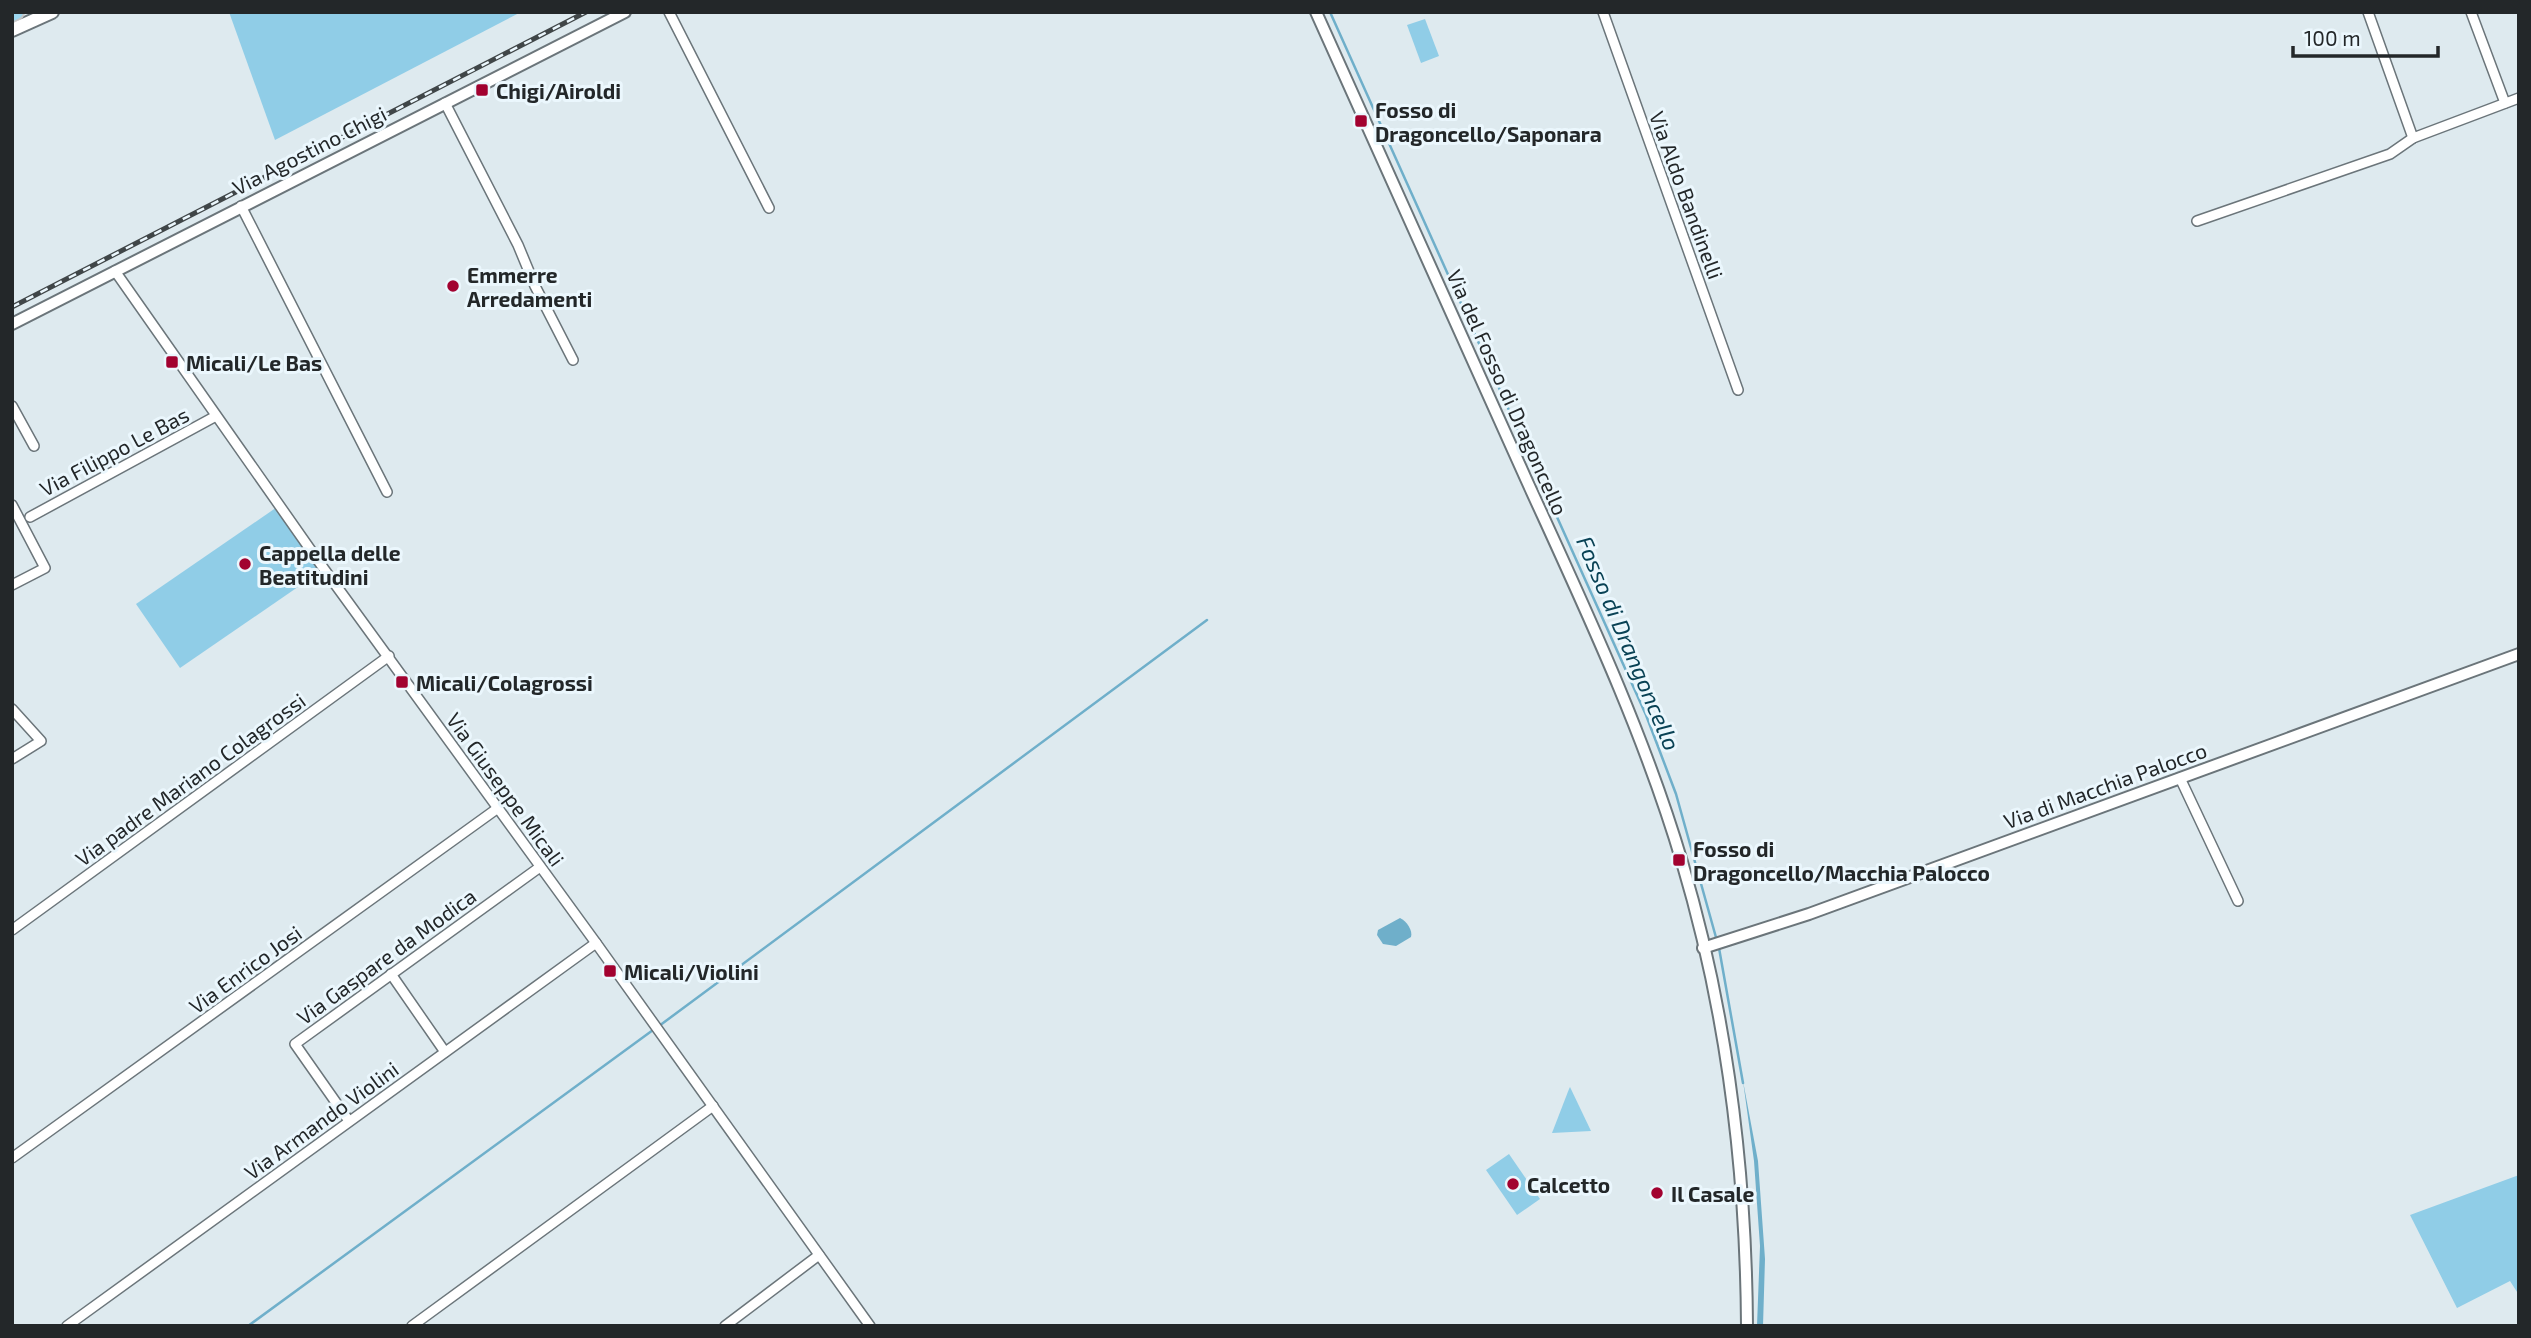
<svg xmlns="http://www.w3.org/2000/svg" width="2531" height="1338" font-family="'Exo 2',sans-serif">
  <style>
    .green { fill: #90cde7 }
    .water { fill: #6fafca }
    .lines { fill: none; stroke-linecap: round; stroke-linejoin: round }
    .stream { stroke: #6fafca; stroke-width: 2.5 }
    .minor-casing { stroke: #6b757a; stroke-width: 12 }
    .tertiary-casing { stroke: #6b757a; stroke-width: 14 }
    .secondary-casing { stroke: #6b757a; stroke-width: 16 }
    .primary-casing { stroke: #c6c7c7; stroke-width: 18 }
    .minor { stroke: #fff; stroke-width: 9 }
    .tertiary { stroke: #fff; stroke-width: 10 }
    .secondary { stroke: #fff; stroke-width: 12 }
    .primary { stroke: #9cd7ef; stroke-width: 14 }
    .rail-casing { stroke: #404648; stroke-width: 5 }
    .rail { stroke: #ebf7fd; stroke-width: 2.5; stroke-dasharray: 8; stroke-linecap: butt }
    .poi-dot { fill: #a20230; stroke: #ebf7fd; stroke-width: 2.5 }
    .labels { text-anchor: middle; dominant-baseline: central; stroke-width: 6; stroke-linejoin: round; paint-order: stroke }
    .poi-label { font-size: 21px; font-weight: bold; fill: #232729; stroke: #ebf7fd; text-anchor: start }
    .street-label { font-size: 21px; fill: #232729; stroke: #ebf7fd }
    .water-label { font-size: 23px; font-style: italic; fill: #094255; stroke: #ebf7fd }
  </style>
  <rect width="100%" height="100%" fill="#deeaef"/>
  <g class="green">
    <polygon points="229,12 521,12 275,140"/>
    <polygon points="1425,19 1439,56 1421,63 1407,25"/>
    <polygon points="280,505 324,569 180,668 136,604"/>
    <polygon points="1570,1087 1591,1131 1552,1133 1569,1089"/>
    <polygon points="1509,1154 1540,1199 1517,1215 1486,1170"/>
    <polygon points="2519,1175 2519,1295 2510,1281 2457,1308 2410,1215"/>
  </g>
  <g class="water">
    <path d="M1400,918C1407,921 1413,931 1411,937L1396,946L1383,944L1377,935L1378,930Z"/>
    <polygon points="1743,1081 1758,1161 1765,1259 1763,1326 1757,1326 1760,1246 1754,1161"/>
  </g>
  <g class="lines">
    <g class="stream">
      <polyline points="1330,12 1646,715 1676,794 1717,941"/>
      <polyline points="1719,948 1743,1083"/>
      <polyline points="659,1026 1207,620"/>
      <polyline points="248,1326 653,1030"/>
    </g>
    <defs>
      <g id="minor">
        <polyline points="669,12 769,208"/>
        <polyline points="1603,12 1738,390"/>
        <polyline points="2368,12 2413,138"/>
        <polyline points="2471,12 2505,103"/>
        <polyline points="445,103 518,245 535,286 573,360"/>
        <polyline points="241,206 387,492"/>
        <polyline points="2197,221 2390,154 2413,138 2519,98"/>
        <polyline points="115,271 324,569 596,943 870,1326"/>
        <polyline points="12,406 34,446"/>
        <polyline points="12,505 45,568 12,585"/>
        <polyline points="30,517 216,416"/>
        <polyline points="12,709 41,741 12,759"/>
        <polyline points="2180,778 2238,901"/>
        <polyline points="12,930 389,656"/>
        <polyline points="391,974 445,1052"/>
        <polyline points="349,1121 295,1044 540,867"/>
        <polyline points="12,1158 498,808"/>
        <polyline points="67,1326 596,943"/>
        <polyline points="412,1326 713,1106"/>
        <polyline points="725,1326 819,1255"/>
      </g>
      <g id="tertiary">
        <path d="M1316,12C1386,168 1456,323 1526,479C1583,604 1643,730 1682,862C1727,1013 1746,1168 1747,1326"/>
        <polyline points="12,324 625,12"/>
        <polyline points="1703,948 1809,914 2519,654"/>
      </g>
      <polyline id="secondary" points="12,30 52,12"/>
      <polyline id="primary" points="12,14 16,12"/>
    </defs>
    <use href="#minor" class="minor-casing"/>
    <use href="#tertiary" class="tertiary-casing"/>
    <use href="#secondary" class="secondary-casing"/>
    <use href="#primary" class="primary-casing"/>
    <use href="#minor" class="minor"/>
    <use href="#tertiary" class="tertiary"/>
    <use href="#secondary" class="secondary"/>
    <use href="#primary" class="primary"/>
    <defs>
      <polyline id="rail" points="12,307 586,12"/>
    </defs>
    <use href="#rail" class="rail-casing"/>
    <use href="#rail" class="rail"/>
  </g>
  <g class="poi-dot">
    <rect x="475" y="83" width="14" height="14" rx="3.5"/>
    <rect x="1354" y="114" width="14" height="14" rx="3.5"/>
    <circle cx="453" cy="286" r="7"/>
    <rect x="165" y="355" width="14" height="14" rx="3.5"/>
    <circle cx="245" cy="564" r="7"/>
    <rect x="395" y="675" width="14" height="14" rx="3.5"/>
    <rect x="1672" y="853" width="14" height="14" rx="3.5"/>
    <rect x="603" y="964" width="14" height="14" rx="3.5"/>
    <circle cx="1513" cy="1184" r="7"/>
    <circle cx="1657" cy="1193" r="7"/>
  </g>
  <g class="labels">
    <g class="poi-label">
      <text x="496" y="90">Chigi/Airoldi</text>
      <text x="1375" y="109">Fosso di<tspan x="1375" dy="24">Dragoncello/Saponara</tspan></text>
      <text x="467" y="274">Emmerre<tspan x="467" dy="24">Arredamenti</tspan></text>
      <text x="186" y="362">Micali/Le Bas</text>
      <text x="259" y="552">Cappella delle<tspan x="259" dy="24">Beatitudini</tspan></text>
      <text x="416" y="682">Micali/Colagrossi</text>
      <text x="1693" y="848">Fosso di<tspan x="1693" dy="24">Dragoncello/Macchia Palocco</tspan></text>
      <text x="624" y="971">Micali/Violini</text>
      <text x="1527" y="1184">Calcetto</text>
      <text x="1671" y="1193">Il Casale</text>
    </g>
    <g class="street-label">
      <text transform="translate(309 150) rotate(-27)">Via Agostino Chigi</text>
      <text transform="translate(1687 195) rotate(70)">Via Aldo Bandinelli</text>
      <text transform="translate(1508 392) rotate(66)">Via del Fosso di Dragoncello</text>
      <text transform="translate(114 451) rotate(-28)">Via Filippo Le Bas</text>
      <text transform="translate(190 779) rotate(-36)">Via padre Mariano Colagrossi</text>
      <text transform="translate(2105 785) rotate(-20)">Via di Macchia Palocco</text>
      <text transform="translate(506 789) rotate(54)">Via Giuseppe Micali</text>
      <text transform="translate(386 956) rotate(-36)">Via Gaspare da Modica</text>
      <text transform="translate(245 969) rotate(-36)">Via Enrico Josi</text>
      <text transform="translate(321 1120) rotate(-36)">Via Armando Violini</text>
    </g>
    <g class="water-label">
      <text transform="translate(1629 643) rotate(67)">Fosso di Drangoncello</text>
    </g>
  </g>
  <rect width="2531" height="1338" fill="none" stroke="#232729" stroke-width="28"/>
  <path d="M2293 46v10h145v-10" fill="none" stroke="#232729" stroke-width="3.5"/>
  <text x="2304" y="46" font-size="21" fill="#232729" stroke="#ebf7fd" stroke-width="5" paint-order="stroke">100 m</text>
</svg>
